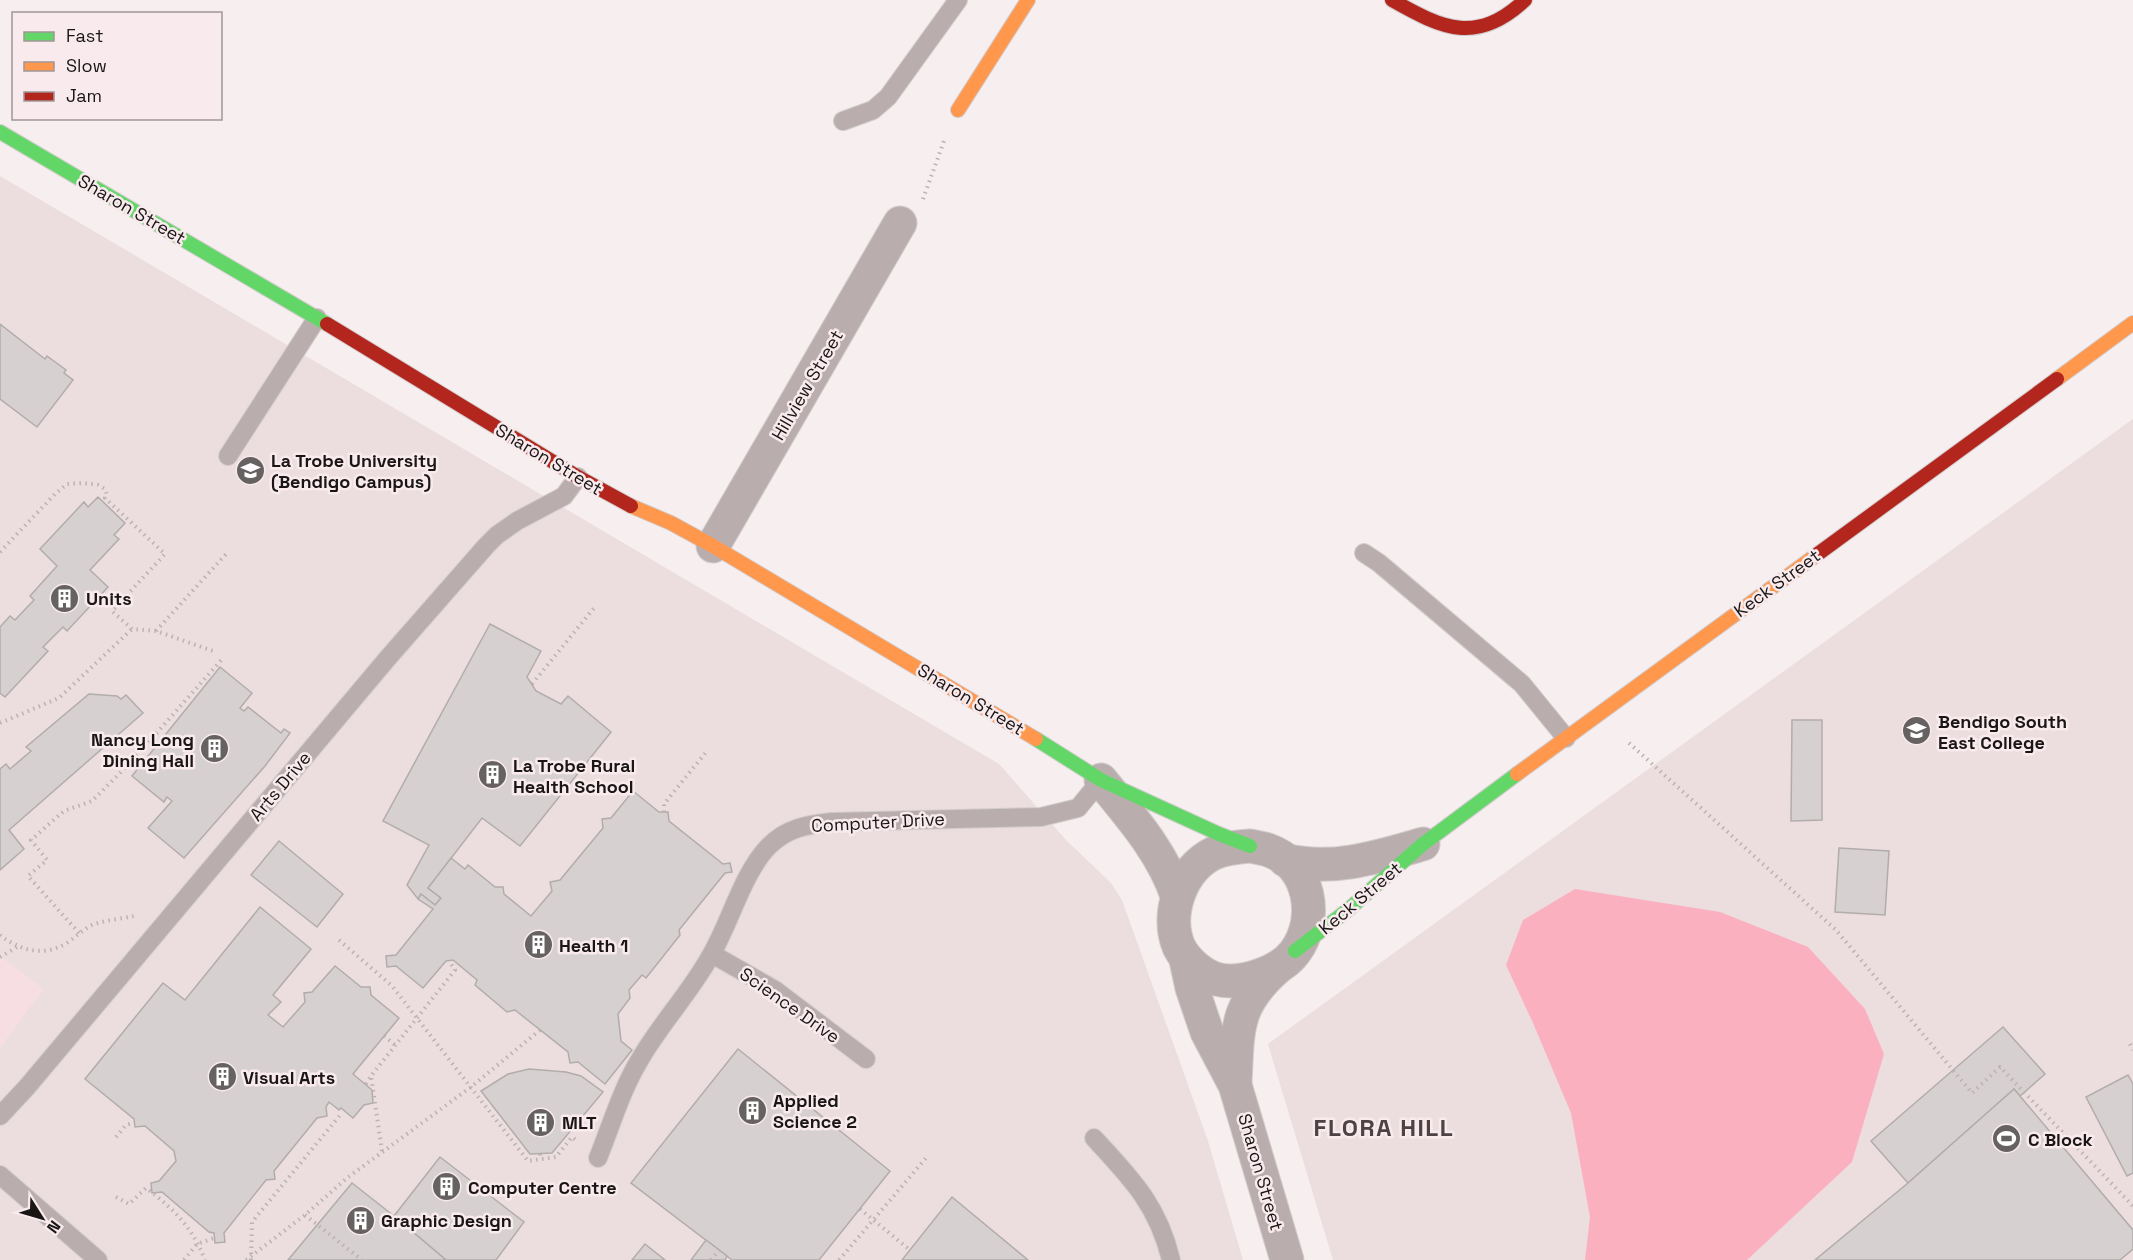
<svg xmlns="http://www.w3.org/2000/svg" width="2133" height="1260" font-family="'Space Grotesk',sans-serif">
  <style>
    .built { fill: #ecdddf }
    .green { fill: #f6dee2 }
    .water { fill: #fbb0bf }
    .building { fill: #d6d0d1; stroke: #b2acad; stroke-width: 1.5 }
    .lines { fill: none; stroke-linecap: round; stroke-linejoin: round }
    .lane-casing { stroke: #d2cccd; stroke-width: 20 }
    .street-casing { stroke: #d2cccd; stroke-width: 35 }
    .fast-casing { stroke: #d2cccd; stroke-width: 16 }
    .slow-casing { stroke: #d2cccd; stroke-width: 16 }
    .jam-casing { stroke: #d2cccd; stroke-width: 16 }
    .path { stroke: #bcb2b3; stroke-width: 4; stroke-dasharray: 1.5 4.5; stroke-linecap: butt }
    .lane { stroke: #baadae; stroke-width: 18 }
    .street { stroke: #baadae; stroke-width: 33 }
    .fast { stroke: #63d668; stroke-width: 14 }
    .slow { stroke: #ff974d; stroke-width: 14 }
    .jam { stroke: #b3261e; stroke-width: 14 }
    .labels { text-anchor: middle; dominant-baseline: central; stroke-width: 5; stroke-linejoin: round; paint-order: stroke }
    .street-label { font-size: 18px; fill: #1a1616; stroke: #f9ebed }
    .poi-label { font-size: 18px; font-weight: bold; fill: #1a1616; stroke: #f9ebed; text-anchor: start }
    .district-label { font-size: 24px; font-weight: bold; letter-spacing: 1.5px; fill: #4d4244; stroke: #f9ebed }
  </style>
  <rect width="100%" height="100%" fill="#f6eeef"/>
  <g class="built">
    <polygon points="0,176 999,764 1066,840 1111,883 1122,900 1208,1141 1243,1260 0,1260"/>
    <polygon points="2133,419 2133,1260 1333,1260 1268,1044"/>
  </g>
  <polygon class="green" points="0,956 44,989 0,1048"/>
  <polygon class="water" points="1575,889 1720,912 1808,947 1865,1009 1884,1054 1852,1162 1747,1260 1585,1260 1590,1217 1571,1113 1533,1023 1506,965 1523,920"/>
  <g class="building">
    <polygon points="0,324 45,359 47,356 66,370 64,373 73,380 37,427 0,399"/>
    <polygon points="98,497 125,523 114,535 119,539 90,570 108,587 67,631 63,627 43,647 48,651 5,697 0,693 0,627 10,616 15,620 34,600 30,596 57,566 40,549 84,502 88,507"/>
    <polygon points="490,624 541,651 527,677 536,691 561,704 568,696 611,732 520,846 482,818 428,888 441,898 435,905 421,894 418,899 407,885 429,845 383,821"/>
    <polygon points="220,667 252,693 240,708 244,711 248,707 281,733 284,729 290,733 265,766 184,858 148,828 172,801 167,797 164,802 132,776"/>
    <polygon points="89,694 117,696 121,699 126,695 143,713 9,830 24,849 0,870 0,769 6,764 10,769 31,751 26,747"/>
    <polygon points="1792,720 1822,720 1822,820 1791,821"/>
    <polygon points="633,791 659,812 668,812 669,821 723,864 730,863 732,872 725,873 679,930 680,935 646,978 642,975 629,990 630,998 618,1014 621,1041 632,1050 605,1084 578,1062 570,1063 568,1052 515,1010 507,1012 475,985 477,980 453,960 446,961 423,988 396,966 387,967 386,956 396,955 433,909 418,899 421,894 435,905 441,898 428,888 451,858 465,869 468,865 495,887 503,887 504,894 531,916 552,891 550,882 560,880 603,828 602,819 611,818"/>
    <polygon points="279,841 343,894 317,927 251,875"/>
    <polygon points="1839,848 1889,851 1885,915 1835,912"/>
    <polygon points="260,907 311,949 273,995 281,1002 268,1015 283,1027 305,1002 304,993 312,992 335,966 361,987 370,987 371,995 399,1018 353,1074 372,1090 373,1103 364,1105 353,1118 341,1108 339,1110 329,1102 326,1107 327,1116 317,1118 274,1171 275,1179 266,1180 224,1233 225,1242 215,1243 214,1233 209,1232 162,1192 152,1193 151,1183 159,1181 176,1161 174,1151 145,1126 135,1127 134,1119 85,1079 163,983 185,1000"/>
    <polygon points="2003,1027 2045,1074 2020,1096 2014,1089 1908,1183 1871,1141"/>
    <polygon points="738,1049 890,1171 819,1260 732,1260 631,1183"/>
    <polygon points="529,1069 566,1072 581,1076 603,1092 552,1153 530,1154 481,1091 508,1074"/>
    <polygon points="2128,1075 2133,1084 2133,1173 2127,1176 2086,1097"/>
    <polygon points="2014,1089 2133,1230 2133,1249 2120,1260 1815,1260 1908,1183"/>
    <polygon points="440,1157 524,1222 496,1260 446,1260 394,1216"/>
    <polygon points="352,1183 394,1216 446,1260 288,1260"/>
    <polygon points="952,1197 1028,1260 902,1260"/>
    <polygon points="706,1240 727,1256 725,1260 691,1260"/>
    <polygon points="645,1244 665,1260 632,1260"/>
  </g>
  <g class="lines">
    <defs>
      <g id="lane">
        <polyline points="843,121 873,110 888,97 958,0"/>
        <polyline points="228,456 317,318"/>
        <polyline points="1364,553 1379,563 1522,684 1566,738"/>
        <polyline points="712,954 775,990 866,1059"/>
        <polyline points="0,1116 27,1087 387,659 486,546 497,535 517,521 564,496 578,477"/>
        <path d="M1094,1138C1131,1178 1158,1205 1171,1260"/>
        <path d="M598,1158C611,1126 621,1091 639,1061C660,1024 690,993 711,955C730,923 743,872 769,846C787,828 806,825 831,822L1041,817L1078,808L1101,780"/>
        <polyline points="0,1175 98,1260"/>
      </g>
      <g id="street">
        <polyline points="713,546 900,223"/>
        <path d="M1101,780C1130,816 1162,851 1177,896"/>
        <path d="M1250,846C1255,847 1262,848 1268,850C1310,864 1320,918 1295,952C1280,972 1241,986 1216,979C1201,974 1186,961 1179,947C1165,914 1181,869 1214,853C1226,848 1237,847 1250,846Z"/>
        <path d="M1285,860C1331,872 1378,857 1423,844"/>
        <polyline points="1186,960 1192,988 1207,1032 1235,1085 1287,1260"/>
        <path d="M1235,1083C1238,1030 1234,1006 1277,968"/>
      </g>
      <g id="fast">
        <polyline points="0,132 327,324"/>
        <polyline points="1036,739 1101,780 1219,834 1250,846"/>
        <polyline points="1295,951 1349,909 1423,844 1517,774"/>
      </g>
      <g id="slow">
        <polyline points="958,110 1028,0"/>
        <polyline points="2057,379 2133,323"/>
        <polyline points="631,506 671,523 713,546 1036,739"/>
        <polyline points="1517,774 1815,556"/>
      </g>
      <g id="jam">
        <path d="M1392,0C1443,29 1477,45 1525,0"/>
        <polyline points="327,324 578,477 631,506"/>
        <polyline points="1815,556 2057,379"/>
      </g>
    </defs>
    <use href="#lane" class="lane-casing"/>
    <use href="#street" class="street-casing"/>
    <use href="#fast" class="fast-casing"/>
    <use href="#slow" class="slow-casing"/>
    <use href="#jam" class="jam-casing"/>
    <g class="path">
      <polyline points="923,199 944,141"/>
      <polyline points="0,552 55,494 67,484 84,483 98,485 105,489 107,495 105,498 165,554 112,611 132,629 156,631 213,651"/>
      <polyline points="156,631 227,553"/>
      <polyline points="532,684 594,608"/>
      <polyline points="0,723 59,698 132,629"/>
      <polyline points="1629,743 1836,930 1972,1093 2000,1067 2133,1206"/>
      <polyline points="664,812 664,804 707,751"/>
      <polyline points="79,933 28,876 47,860 31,840 64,811 92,801 130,763 224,657"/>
      <path d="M0,935C19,950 43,957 65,944C75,938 82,930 92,925C105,920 121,919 134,916L136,918"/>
      <polyline points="339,940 392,986 528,1161 556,1157 572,1137 577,1141"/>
      <polyline points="0,957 17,947"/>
      <polyline points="384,1036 395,1045"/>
      <polyline points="2130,1044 2133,1050"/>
      <polyline points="366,1084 371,1076"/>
      <polyline points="116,1137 126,1125 134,1123"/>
      <polyline points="382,1151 371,1076 455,970 449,961"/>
      <polyline points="540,1154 541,1160"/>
      <path d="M116,1197L129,1204L146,1188C175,1210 192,1227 205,1260"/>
      <polyline points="860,1209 910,1250"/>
      <polyline points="305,1215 362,1260"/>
      <polyline points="184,1260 197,1244 214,1238"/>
      <polyline points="246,1260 305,1215 347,1178 471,1087 540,1030"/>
      <polyline points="251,1260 252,1222 341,1114"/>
      <polyline points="711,1260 719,1250"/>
      <polyline points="839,1260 926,1158"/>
    </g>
    <use href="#lane" class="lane"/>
    <use href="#street" class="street"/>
    <use href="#fast" class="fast"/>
    <use href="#slow" class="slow"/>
    <use href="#jam" class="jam"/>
  </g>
  <defs>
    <symbol id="university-disc" viewBox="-11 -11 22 22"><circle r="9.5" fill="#676262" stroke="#f9ebed"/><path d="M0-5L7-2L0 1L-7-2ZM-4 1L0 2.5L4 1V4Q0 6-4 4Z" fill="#fff"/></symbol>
    <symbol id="building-disc" viewBox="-11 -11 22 22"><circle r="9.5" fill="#676262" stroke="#f9ebed"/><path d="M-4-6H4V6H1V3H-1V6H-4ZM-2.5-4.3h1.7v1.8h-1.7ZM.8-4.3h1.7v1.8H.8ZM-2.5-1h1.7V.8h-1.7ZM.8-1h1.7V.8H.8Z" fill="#fff"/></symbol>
    <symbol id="school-disc" viewBox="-11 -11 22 22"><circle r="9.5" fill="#676262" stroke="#f9ebed"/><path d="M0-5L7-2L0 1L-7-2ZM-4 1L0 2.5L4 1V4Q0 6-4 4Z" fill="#fff"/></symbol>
    <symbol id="stadium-disc" viewBox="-11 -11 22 22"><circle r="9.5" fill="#676262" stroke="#f9ebed"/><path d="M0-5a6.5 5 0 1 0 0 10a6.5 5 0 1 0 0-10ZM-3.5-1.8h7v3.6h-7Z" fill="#fff"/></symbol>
  </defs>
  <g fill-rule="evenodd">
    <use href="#university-disc" x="234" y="454" width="33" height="33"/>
    <use href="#building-disc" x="48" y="582" width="33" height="33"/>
    <use href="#school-disc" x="1900" y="714" width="33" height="33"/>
    <use href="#building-disc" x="198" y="732" width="33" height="33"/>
    <use href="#building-disc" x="476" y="758" width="33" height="33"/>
    <use href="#building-disc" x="522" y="928" width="33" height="33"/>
    <use href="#building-disc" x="206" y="1060" width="33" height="33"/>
    <use href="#building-disc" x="736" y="1094" width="33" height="33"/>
    <use href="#building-disc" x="524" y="1106" width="33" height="33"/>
    <use href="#stadium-disc" x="1990" y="1122" width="33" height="33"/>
    <use href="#building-disc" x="430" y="1170" width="33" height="33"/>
    <use href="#building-disc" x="344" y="1204" width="33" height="33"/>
  </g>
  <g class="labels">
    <g class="street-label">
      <text transform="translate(132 209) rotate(30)">Sharon Street</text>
      <text transform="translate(807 385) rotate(-60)">Hillview Street</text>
      <text transform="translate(549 459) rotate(31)">Sharon Street</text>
      <text transform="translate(1777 583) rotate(-36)">Keck Street</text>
      <text transform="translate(971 699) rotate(31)">Sharon Street</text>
      <text transform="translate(280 786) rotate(-50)">Arts Drive</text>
      <text transform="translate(878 822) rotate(-3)">Computer Drive</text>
      <text transform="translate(1360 898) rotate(-40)">Keck Street</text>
      <text transform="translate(790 1005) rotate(35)">Science Drive</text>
      <text transform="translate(1261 1172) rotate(74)">Sharon Street</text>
    </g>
    <g class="poi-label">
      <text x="271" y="460">La Trobe University<tspan x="271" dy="21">(Bendigo Campus)</tspan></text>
      <text x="86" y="598">Units</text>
      <text x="1938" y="721">Bendigo South<tspan x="1938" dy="21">East College</tspan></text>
      <text x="194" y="739" text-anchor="end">Nancy Long<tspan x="194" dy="21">Dining Hall</tspan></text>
      <text x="513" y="765">La Trobe Rural<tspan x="513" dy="21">Health School</tspan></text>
      <text x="559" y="945">Health 1</text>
      <text x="243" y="1077">Visual Arts</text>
      <text x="773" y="1100">Applied<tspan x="773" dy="21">Science 2</tspan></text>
      <text x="562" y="1122">MLT</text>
      <text x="2028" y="1139">C Block</text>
      <text x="468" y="1187">Computer Centre</text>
      <text x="381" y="1220">Graphic Design</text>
    </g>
    <g class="district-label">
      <text x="1384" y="1127">FLORA HILL</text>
    </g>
  </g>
  <rect x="12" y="12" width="210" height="108" fill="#f9ebed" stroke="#a09697" stroke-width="1.5"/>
  <rect x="24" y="32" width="30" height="9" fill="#63d668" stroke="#a09697" stroke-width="1.5"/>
  <text x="66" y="42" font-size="18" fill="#1a1616">Fast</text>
  <rect x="24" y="62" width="30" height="9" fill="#ff974d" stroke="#a09697" stroke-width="1.5"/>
  <text x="66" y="72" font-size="18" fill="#1a1616">Slow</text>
  <rect x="24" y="92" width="30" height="9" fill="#b3261e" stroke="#a09697" stroke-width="1.5"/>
  <text x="66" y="102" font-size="18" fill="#1a1616">Jam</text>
  <g transform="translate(42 1218) rotate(127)" stroke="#f9ebed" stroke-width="4.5" paint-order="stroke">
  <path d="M0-4.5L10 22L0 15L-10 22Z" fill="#1a1616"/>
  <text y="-9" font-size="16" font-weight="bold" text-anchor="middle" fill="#1a1616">N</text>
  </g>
</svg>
